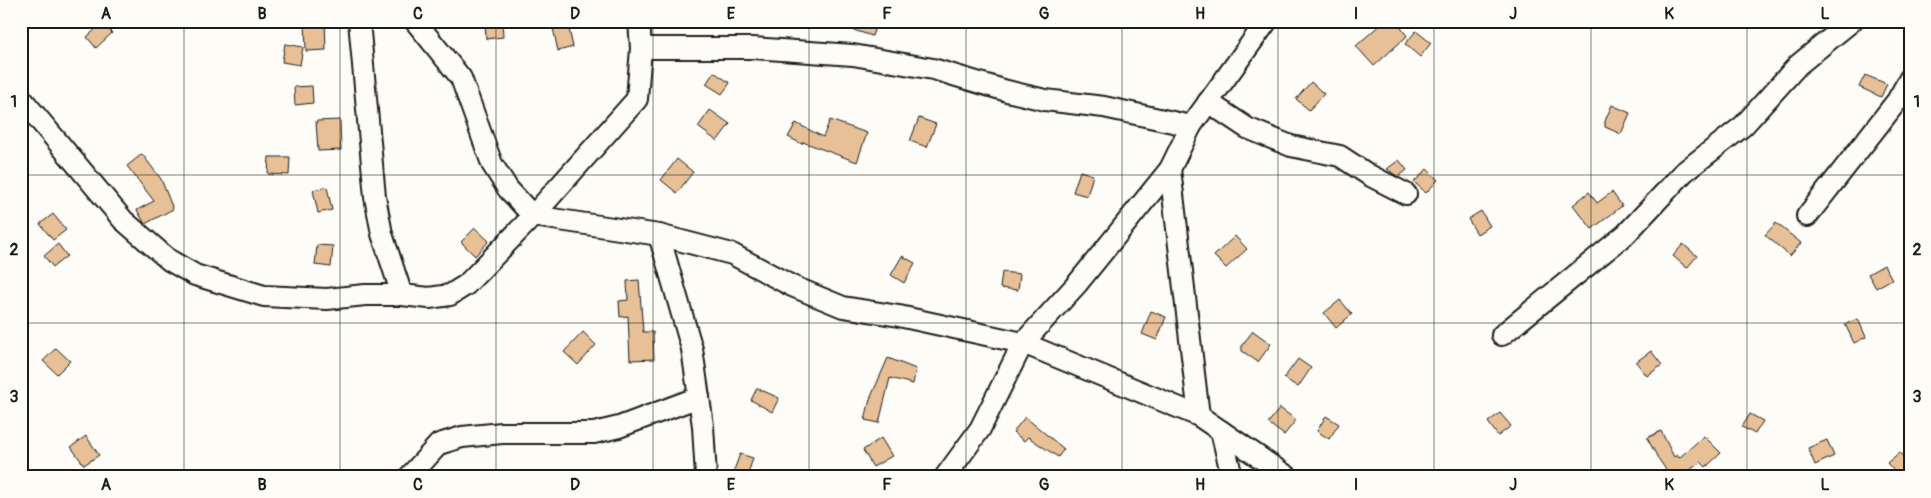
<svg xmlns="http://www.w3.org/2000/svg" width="1931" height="498" font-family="Pangolin,sans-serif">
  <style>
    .building { fill: #e7c097; stroke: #1c1c1c }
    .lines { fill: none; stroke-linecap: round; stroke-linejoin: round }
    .minor-casing { stroke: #1c1c1c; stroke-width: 24 }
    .minor { stroke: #fdfcf7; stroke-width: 20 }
    .grid { fill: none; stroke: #1c1c1c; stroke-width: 1; stroke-opacity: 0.55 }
    .neatline { fill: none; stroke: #1c1c1c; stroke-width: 2 }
    .grid-label { font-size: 16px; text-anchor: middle; font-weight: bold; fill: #1c1c1c }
  </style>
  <rect width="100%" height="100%" fill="#fdfcf7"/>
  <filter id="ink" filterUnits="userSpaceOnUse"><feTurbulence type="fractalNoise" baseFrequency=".02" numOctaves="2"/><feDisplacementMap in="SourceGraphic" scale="10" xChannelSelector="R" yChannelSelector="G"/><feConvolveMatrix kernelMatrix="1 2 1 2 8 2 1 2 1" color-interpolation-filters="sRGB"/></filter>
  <g filter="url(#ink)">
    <g class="building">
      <polygon points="305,21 325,21 326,50 306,51"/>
      <polygon points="485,21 502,21 503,37 486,39"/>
      <polygon points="835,21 877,21 872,36 835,24"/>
      <polygon points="1384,21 1396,21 1407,36 1374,66 1356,46"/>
      <polygon points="102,23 112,33 96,48 87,37"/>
      <polygon points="568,24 573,47 558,51 553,28"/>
      <polygon points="1416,31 1431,43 1420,57 1405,44"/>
      <polygon points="285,44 303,47 300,65 282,62"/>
      <polygon points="714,72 730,83 722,94 706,84"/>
      <polygon points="1865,75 1887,84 1881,97 1859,87"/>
      <polygon points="1311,82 1324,94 1309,110 1296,99"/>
      <polygon points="312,86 313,103 295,105 294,87"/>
      <polygon points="1612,105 1630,113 1621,134 1605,127 1605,121"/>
      <polygon points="710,110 730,124 717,141 698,127"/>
      <polygon points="919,118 936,124 927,147 910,141"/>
      <polygon points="340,120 341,150 318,151 316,121"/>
      <polygon points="830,120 867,133 857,162 803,142 802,144 788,137 796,123 823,137"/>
      <polygon points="142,154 161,179 173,209 145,224 137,210 154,201 127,166"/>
      <polygon points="269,157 290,157 289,175 268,174"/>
      <polygon points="677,159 693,172 677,193 661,180"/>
      <polygon points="1399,160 1407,170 1398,177 1387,169"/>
      <polygon points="1427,169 1438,180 1426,193 1414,182"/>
      <polygon points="1080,171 1093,175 1087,196 1073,192"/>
      <polygon points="327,187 332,210 318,213 313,190"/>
      <polygon points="1589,192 1597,203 1612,192 1622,206 1592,229 1573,205"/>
      <polygon points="1481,211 1490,226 1477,234 1468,219"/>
      <polygon points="53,214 66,230 53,240 40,224"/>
      <polygon points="1776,223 1801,243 1790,256 1765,235"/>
      <polygon points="475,228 489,241 475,256 461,242"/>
      <polygon points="1235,236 1247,249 1226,268 1214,256"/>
      <polygon points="58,244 67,256 53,267 44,256"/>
      <polygon points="1683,244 1697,256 1687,268 1673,256"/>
      <polygon points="317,245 333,246 331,267 315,265"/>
      <polygon points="902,256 915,263 904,283 891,275"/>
      <polygon points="1884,265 1892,279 1876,288 1868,274"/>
      <polygon points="1002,272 1020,274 1018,290 1000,288"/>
      <polygon points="639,280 643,332 653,332 654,359 630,360 628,316 620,317 619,301 628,300 627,281"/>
      <polygon points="1340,300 1352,314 1336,328 1324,313"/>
      <polygon points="1151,311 1166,317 1157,340 1142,334"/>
      <polygon points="1858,319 1866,337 1854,343 1845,324"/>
      <polygon points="1253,331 1271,344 1258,362 1242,351 1242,345"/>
      <polygon points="583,332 596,345 578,365 564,352"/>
      <polygon points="56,348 70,361 57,374 43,361"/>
      <polygon points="1651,351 1662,365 1647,376 1636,362"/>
      <polygon points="888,358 916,369 913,384 890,378 879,423 865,420 870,399"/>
      <polygon points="1298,359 1311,368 1298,387 1284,378"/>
      <polygon points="757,388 779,398 772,412 751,400"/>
      <polygon points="1280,408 1296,420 1284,435 1268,423"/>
      <polygon points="1500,413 1511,426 1498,436 1488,422"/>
      <polygon points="1750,414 1763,421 1755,434 1742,427"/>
      <polygon points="1326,416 1339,424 1329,439 1317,431"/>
      <polygon points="1025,417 1064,449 1058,457 1028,437 1024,441 1013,432"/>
      <polygon points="1661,431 1674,457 1677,455 1679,458 1704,436 1721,453 1706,467 1701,462 1680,477 1671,477 1658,458 1647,438"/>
      <polygon points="86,436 99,455 84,465 71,447"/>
      <polygon points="881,438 892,456 873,467 863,450"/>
      <polygon points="1827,440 1834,456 1815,465 1808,448"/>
      <polygon points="1900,452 1910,464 1910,472 1904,477 1899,477 1887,463"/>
      <polygon points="740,454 753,458 747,477 733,473"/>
    </g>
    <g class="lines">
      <defs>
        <g id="minor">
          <polyline points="359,21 375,197 382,234 402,295"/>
          <polyline points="415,21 461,78 492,164 508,189 533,216 659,235 732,254 792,286 843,307 899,316 1023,343 1199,416 1221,431 1232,477"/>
          <polyline points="641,48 753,48 853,55 933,69 1007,91 1045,100 1104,107 1191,126"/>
          <polyline points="21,98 123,220 169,260 195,275 264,296 327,299 365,295 402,295 429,298 450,295 466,285 533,216 637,99 641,48 639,21"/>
          <polyline points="1208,102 1247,128 1291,146 1340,156 1369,175 1406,194"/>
          <polyline points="1170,169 1199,416"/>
          <polyline points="1807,216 1897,101 1910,78"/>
          <polyline points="659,235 692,349 703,426 706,477"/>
          <polyline points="1502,335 1626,234 1684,172 1743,126 1798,65 1852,21"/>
          <polyline points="1221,431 1288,477"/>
          <polyline points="409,477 439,444 462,437 502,433 594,433 619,427 699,397"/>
          <polyline points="945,477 980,429 1023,343 1077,284 1170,169 1191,126 1267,21"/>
        </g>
      </defs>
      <use href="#minor" class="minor-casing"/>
      <use href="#minor" class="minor"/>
    </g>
  </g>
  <path class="grid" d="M184,21V477M340,21V477M496,21V477M653,21V477M809,21V477M966,21V477M1122,21V477M1278,21V477M1434,21V477M1591,21V477M1747,21V477M21,175H1910M21,323H1910"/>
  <rect width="1931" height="498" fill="none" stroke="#fdfcf7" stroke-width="55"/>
  <rect x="28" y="28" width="1876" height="442" class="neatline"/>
  <g class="grid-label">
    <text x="106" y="19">A</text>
    <text x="262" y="19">B</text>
    <text x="418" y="19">C</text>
    <text x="575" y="19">D</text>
    <text x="731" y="19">E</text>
    <text x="887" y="19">F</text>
    <text x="1044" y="19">G</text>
    <text x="1200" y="19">H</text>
    <text x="1356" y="19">I</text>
    <text x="1513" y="19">J</text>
    <text x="1669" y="19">K</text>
    <text x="1825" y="19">L</text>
    <text x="14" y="107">1</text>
    <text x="1917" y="107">1</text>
    <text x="14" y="255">2</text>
    <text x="1917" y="255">2</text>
    <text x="14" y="402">3</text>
    <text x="1917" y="402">3</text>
    <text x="106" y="490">A</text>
    <text x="262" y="490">B</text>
    <text x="418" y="490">C</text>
    <text x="575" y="490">D</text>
    <text x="731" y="490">E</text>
    <text x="887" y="490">F</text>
    <text x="1044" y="490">G</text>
    <text x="1200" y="490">H</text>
    <text x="1356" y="490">I</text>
    <text x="1513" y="490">J</text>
    <text x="1669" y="490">K</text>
    <text x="1825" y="490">L</text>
  </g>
</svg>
